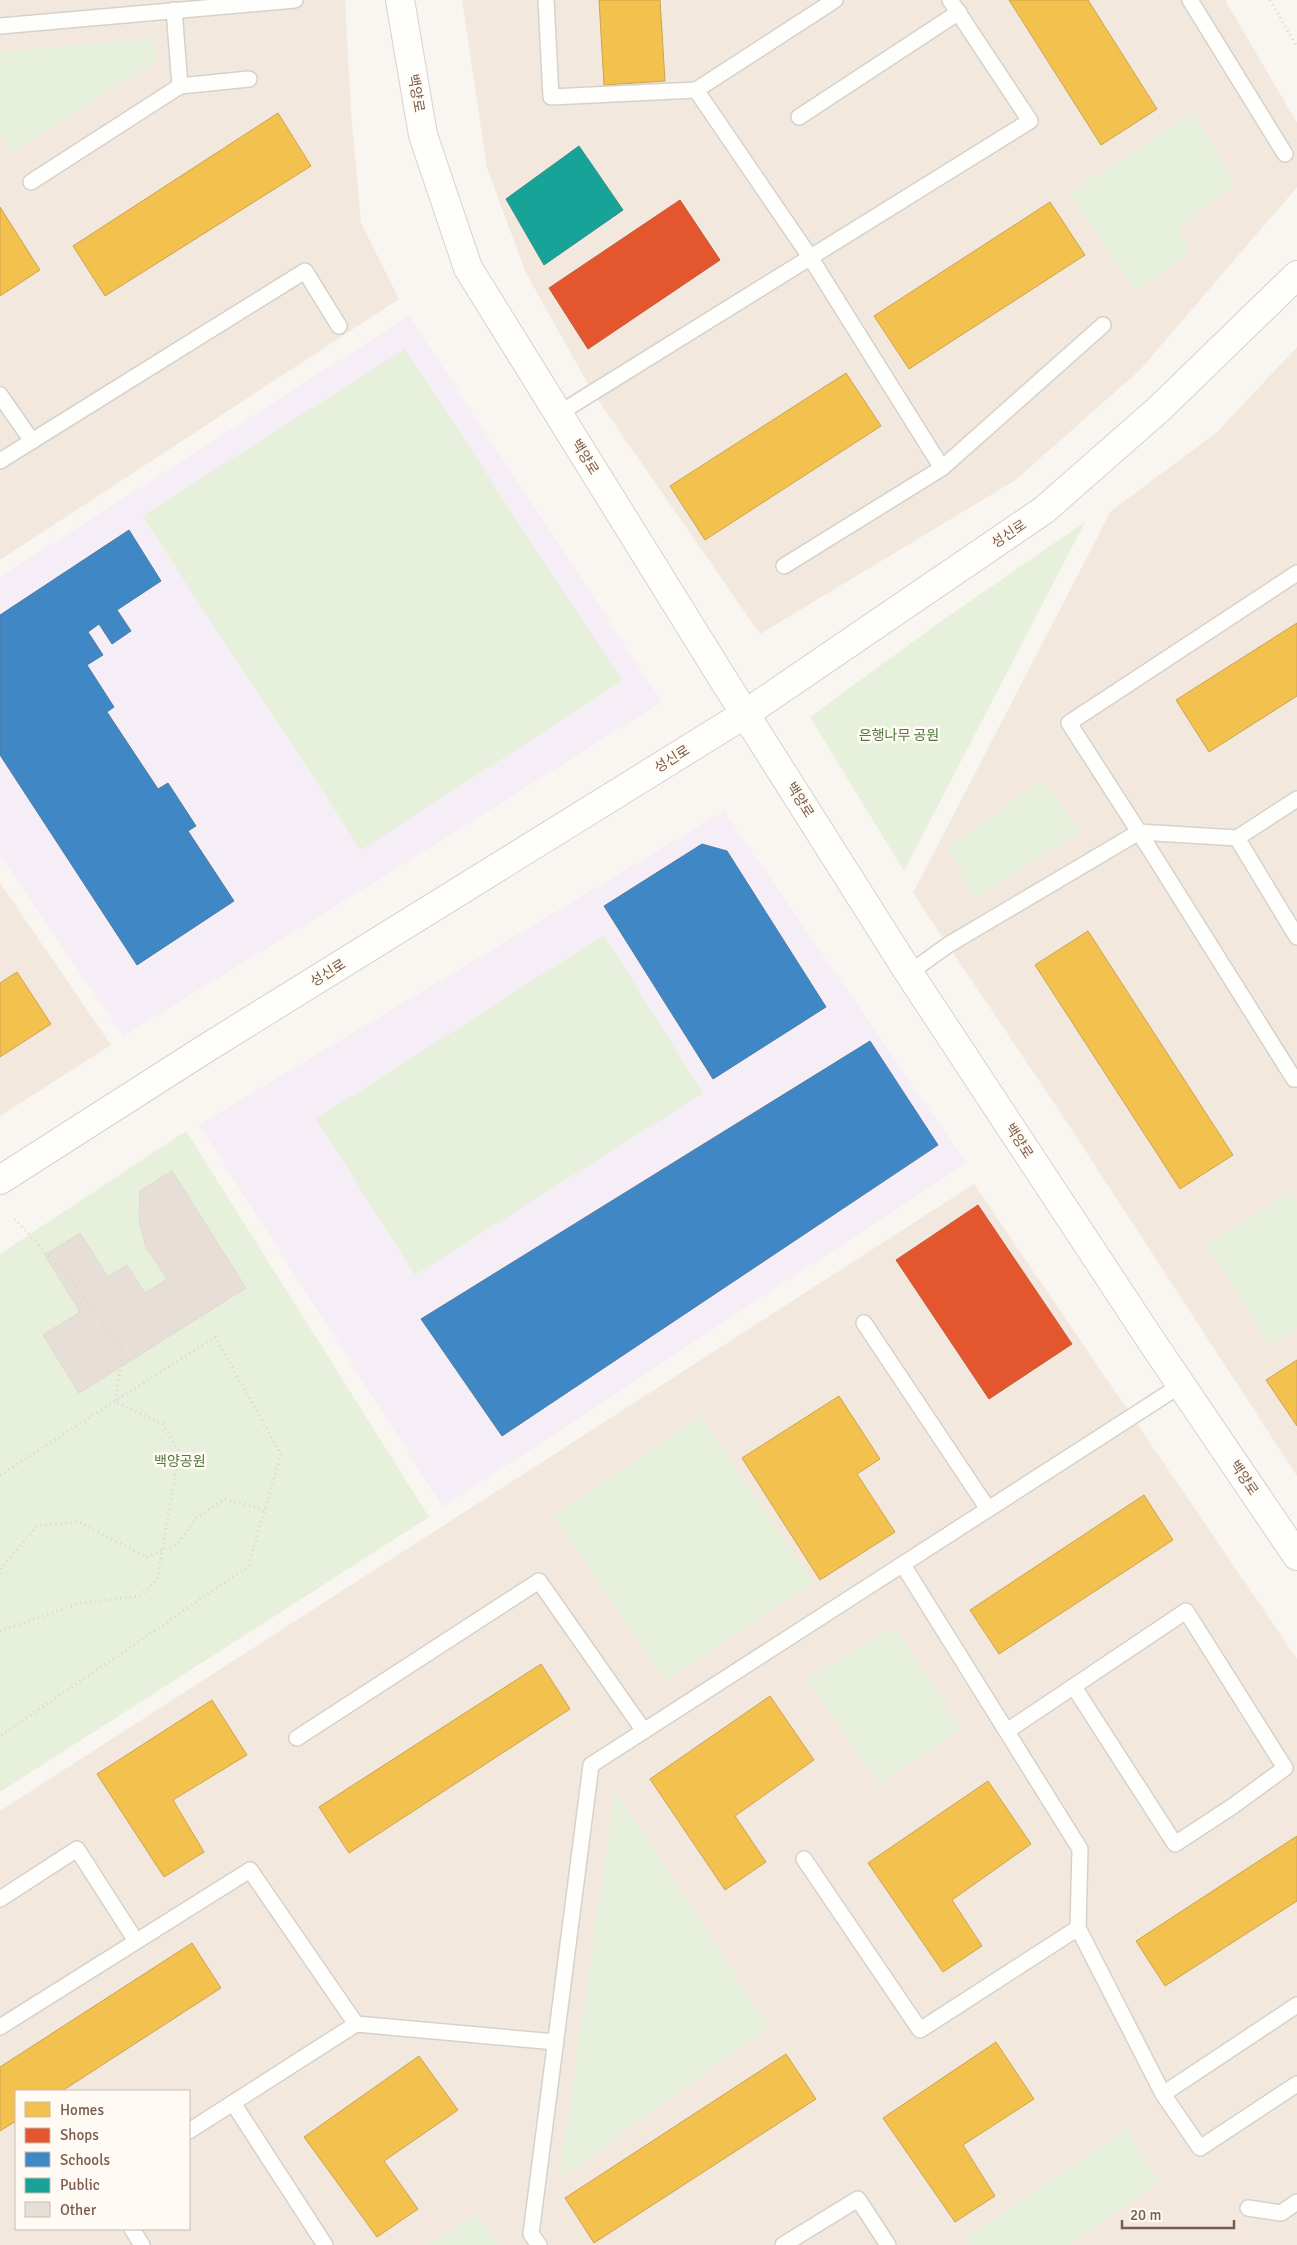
<svg xmlns="http://www.w3.org/2000/svg" width="1297" height="2245" font-family="Signika,'Noto Sans KR',sans-serif">
  <style>
    .residential { fill: #f2e8de; fill-rule: evenodd }
    .education { fill: #f6eef6 }
    .green { fill: #e7f0db }
    .homes { fill: #f2c14e; stroke: #cea34e }
    .shops { fill: #e4572e; stroke: #c45837 }
    .schools { fill: #3f88c5; stroke: #517ba1 }
    .public { fill: #17a398; stroke: #358e82 }
    .building { fill: #e6ded7; stroke: #e2d8d2 }
    .lines { fill: none; stroke-linecap: round; stroke-linejoin: round }
    .lane-casing { stroke: #d7d1cb; stroke-width: 18 }
    .secondary-casing { stroke: #d9d2cb; stroke-width: 30 }
    .path { stroke: #dcd5d0; stroke-width: 3; stroke-dasharray: 1 4; stroke-linecap: butt }
    .lane { stroke: #fefefd; stroke-width: 15 }
    .secondary { stroke: #fefefd; stroke-width: 28 }
    .labels { text-anchor: middle; dominant-baseline: central; stroke-width: 5; stroke-linejoin: round; paint-order: stroke }
    .street-label { font-size: 14px; fill: #7a5c4d; stroke: #fffaf3 }
    .park-label { font-size: 14px; fill: #537a41; stroke: #fffaf3 }
  </style>
  <rect width="100%" height="100%" fill="#f9f5f0"/>
  <g class="residential">
    <polygon points="0,0 345,0 351,111 361,223 399,299 0,560"/>
    <polygon points="462,0 1225,0 1297,123 1297,187 1139,371 1014,481 760,634 593,393 526,273 487,168"/>
    <polygon points="1297,347 1297,1476 1072,1130 913,893 1111,511 1217,432"/>
    <polygon points="0,883 111,1045 0,1116"/>
    <path d="M974,1184L1297,1659V2245H0V1811ZM16,2091H189V2229H16Z"/>
  </g>
  <g class="education">
    <polygon points="409,316 662,702 365,888 123,1036 0,855 0,577"/>
    <polygon points="724,811 966,1163 443,1507 199,1125"/>
  </g>
  <g class="green">
    <polygon points="155,38 155,62 13,152 0,132 0,52"/>
    <polygon points="1193,112 1235,183 1177,229 1190,252 1137,292 1069,193"/>
    <polygon points="405,349 622,681 361,850 142,516"/>
    <polygon points="1085,522 904,871 810,717 940,622"/>
    <polygon points="1043,779 1080,832 975,899 948,848"/>
    <polygon points="604,935 703,1093 415,1275 316,1119"/>
    <polygon points="186,1131 429,1517 0,1792 0,1254"/>
    <polygon points="1291,1192 1297,1202 1297,1327 1270,1347 1207,1245"/>
    <polygon points="700,1416 813,1582 666,1681 554,1516"/>
    <polygon points="895,1627 961,1730 879,1783 807,1678"/>
    <polygon points="615,1790 769,2027 559,2179"/>
    <polygon points="1127,2128 1158,2182 1071,2245 970,2245 966,2238"/>
    <polygon points="478,2214 498,2245 429,2245"/>
  </g>
  <g class="homes">
    <polygon points="599,0 660,0 665,81 604,85"/>
    <polygon points="1009,0 1088,0 1157,109 1101,145"/>
    <polygon points="278,113 311,166 105,296 73,246"/>
    <polygon points="1050,202 1085,255 909,369 874,316"/>
    <polygon points="0,207 40,270 0,296"/>
    <polygon points="846,373 881,426 705,540 670,486"/>
    <polygon points="1297,623 1297,696 1209,752 1176,700"/>
    <polygon points="1088,931 1233,1155 1180,1189 1035,965"/>
    <polygon points="17,972 51,1024 0,1057 0,983"/>
    <polygon points="1297,1360 1297,1426 1266,1380"/>
    <polygon points="839,1396 880,1459 857,1474 895,1532 820,1580 742,1458"/>
    <polygon points="1144,1495 1173,1540 999,1654 970,1610"/>
    <polygon points="541,1664 570,1709 349,1853 319,1807"/>
    <polygon points="770,1696 814,1760 735,1816 766,1862 725,1890 650,1779"/>
    <polygon points="212,1700 247,1755 173,1800 204,1852 164,1877 97,1774"/>
    <polygon points="988,1781 1031,1844 952,1900 982,1946 943,1972 868,1863"/>
    <polygon points="1297,1836 1297,1901 1165,1986 1136,1941"/>
    <polygon points="192,1943 221,1988 62,2091 16,2091 16,2121 0,2131 0,2067"/>
    <polygon points="996,2042 1034,2099 963,2145 995,2196 955,2222 883,2118"/>
    <polygon points="786,2054 816,2099 594,2243 565,2198"/>
    <polygon points="419,2056 458,2110 384,2161 418,2209 377,2237 304,2137"/>
  </g>
  <g class="shops">
    <polygon points="680,200 720,260 588,349 549,288"/>
    <polygon points="978,1205 1072,1344 989,1399 896,1260"/>
  </g>
  <g class="schools">
    <polygon points="129,530 161,581 117,610 131,631 112,644 99,624 88,632 103,655 87,665 114,707 107,712 158,789 168,783 196,826 188,831 234,901 137,965 0,755 0,615"/>
    <polygon points="702,844 727,851 826,1007 713,1079 604,906"/>
    <polygon points="870,1041 938,1145 502,1436 421,1319"/>
  </g>
  <polygon class="public" points="579,146 623,210 544,265 506,199"/>
  <polygon class="building" points="172,1171 246,1288 79,1393 43,1335 80,1312 45,1255 80,1233 108,1277 127,1265 145,1293 167,1279 145,1245 139,1218 140,1191"/>
  <g class="lines">
    <defs>
      <g id="lane">
        <polyline points="546,0 551,97 696,90"/>
        <polyline points="835,0 696,90 810,257 942,468"/>
        <polyline points="1190,0 1285,154"/>
        <polyline points="0,26 295,0"/>
        <polyline points="180,86 249,79"/>
        <polyline points="799,117 959,12"/>
        <polyline points="31,182 180,86 174,10"/>
        <polyline points="0,395 32,441 0,461"/>
        <polyline points="558,414 1030,121 950,0"/>
        <polyline points="32,441 305,271 339,326"/>
        <polyline points="784,566 942,468 1103,325"/>
        <polyline points="1297,799 1237,838 1297,937"/>
        <polyline points="1237,838 1139,832 1069,723 1297,573"/>
        <polyline points="909,973 948,945 1139,832 1294,1079 1297,1079"/>
        <polyline points="864,1323 988,1509"/>
        <polyline points="903,1565 1080,1849 1078,1928 1163,2094 1200,2148 1297,2084"/>
        <polyline points="1007,1731 1186,1611 1285,1768 1233,1806 1175,1844 1074,1687"/>
        <polyline points="297,1738 539,1581 644,1731"/>
        <polyline points="804,1859 920,2030 1078,1928"/>
        <polyline points="0,1899 77,1849 136,1941"/>
        <polyline points="0,2027 250,1870 356,2024 556,2042"/>
        <polyline points="1163,2094 1297,2005"/>
        <polyline points="233,2103 325,2245"/>
        <polyline points="189,2131 356,2024"/>
        <polyline points="1248,2208 1281,2213 1297,2202"/>
        <polyline points="132,2229 142,2245"/>
        <polyline points="539,2245 531,2234 591,1765 1181,1385"/>
        <polyline points="783,2245 858,2199 888,2245"/>
      </g>
      <g id="secondary">
        <polyline points="400,0 423,135 468,268 723,679 909,973 1152,1342 1297,1556"/>
        <polyline points="0,1180 208,1047 745,714 1044,510 1159,409 1297,275"/>
      </g>
    </defs>
    <use href="#lane" class="lane-casing"/>
    <use href="#secondary" class="secondary-casing"/>
    <g class="path">
      <polyline points="1270,0 1297,47"/>
      <polyline points="0,1475 215,1337 281,1454 248,1567 0,1736"/>
      <polyline points="0,1574 1,1568 37,1526 79,1522 146,1557 178,1544 196,1518 225,1499 265,1510"/>
      <polyline points="0,1631 81,1603 139,1596 157,1581 179,1452 163,1424 115,1402 123,1352 76,1286 13,1217"/>
    </g>
    <use href="#lane" class="lane"/>
    <use href="#secondary" class="secondary"/>
  </g>
  <g class="labels">
    <g class="street-label">
      <text transform="translate(416 93) rotate(80)">백양로</text>
      <text transform="translate(585 457) rotate(58)">백양로</text>
      <text transform="translate(1009 534) rotate(-34)">성신로</text>
      <text transform="translate(672 759) rotate(-32)">성신로</text>
      <text transform="translate(800 800) rotate(58)">백양로</text>
      <text transform="translate(328 973) rotate(-32)">성신로</text>
      <text transform="translate(1019 1141) rotate(57)">백양로</text>
      <text transform="translate(1244 1478) rotate(56)">백양로</text>
    </g>
    <g class="park-label">
      <text x="899" y="735">은행나무 공원</text>
      <text x="180" y="1461">백양공원</text>
    </g>
  </g>
  <rect x="15" y="2090" width="175" height="140" fill="#fffaf3" stroke="#cabbb1"/>
  <rect x="25" y="2102" width="25" height="15" fill="#f2c14e" stroke="#cabbb1"/>
  <text x="60" y="2115" font-size="15" fill="#7a5c4d">Homes</text>
  <rect x="25" y="2128" width="25" height="15" fill="#e4572e" stroke="#cabbb1"/>
  <text x="60" y="2140" font-size="15" fill="#7a5c4d">Shops</text>
  <rect x="25" y="2152" width="25" height="15" fill="#3f88c5" stroke="#cabbb1"/>
  <text x="60" y="2165" font-size="15" fill="#7a5c4d">Schools</text>
  <rect x="25" y="2178" width="25" height="15" fill="#17a398" stroke="#cabbb1"/>
  <text x="60" y="2190" font-size="15" fill="#7a5c4d">Public</text>
  <rect x="25" y="2202" width="25" height="15" fill="#e6ded7" stroke="#cabbb1"/>
  <text x="60" y="2215" font-size="15" fill="#7a5c4d">Other</text>
  <path d="M1122 2220v8h112v-8" fill="none" stroke="#7a5c4d" stroke-width="2.5"/>
  <text x="1130" y="2220" font-size="15" fill="#7a5c4d" stroke="#fffaf3" stroke-width="4" paint-order="stroke">20 m</text>
</svg>
